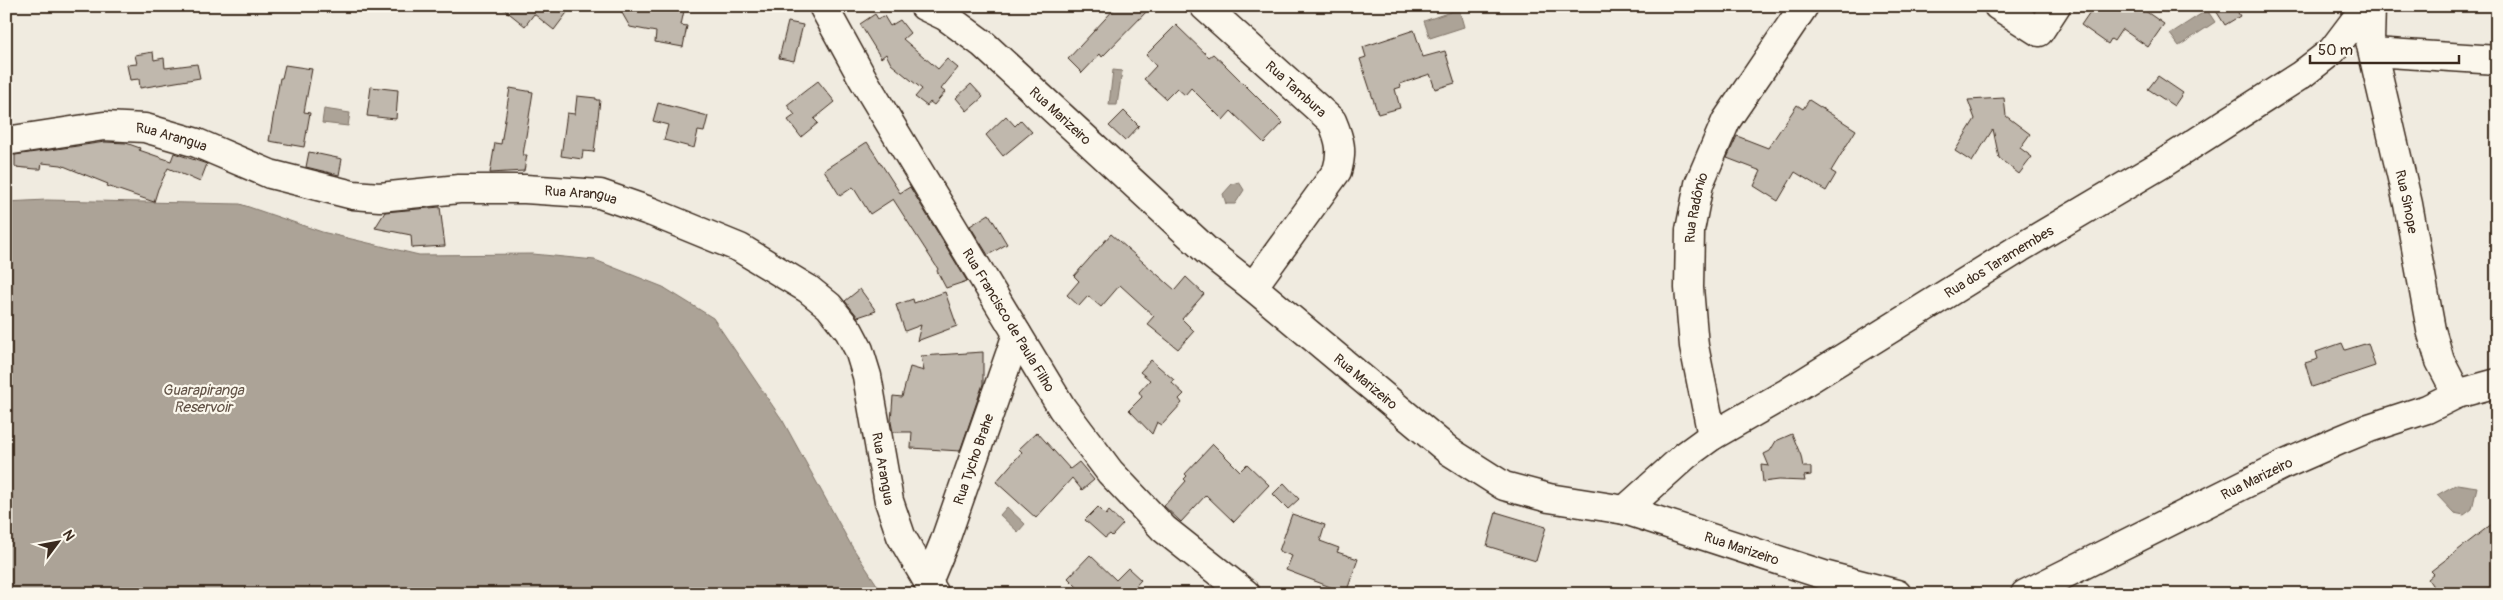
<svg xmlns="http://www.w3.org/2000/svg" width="2503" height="600" font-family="Pangolin,sans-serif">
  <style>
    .water { fill: #aca397; stroke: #7f7367 }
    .building { fill: #c0b8ad; stroke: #3b2a1e }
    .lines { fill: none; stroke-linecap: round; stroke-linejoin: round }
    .minor-casing { stroke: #3b2a1e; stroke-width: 31 }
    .minor { stroke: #fbf7ec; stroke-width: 28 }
    .labels { text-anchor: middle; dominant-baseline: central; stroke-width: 4.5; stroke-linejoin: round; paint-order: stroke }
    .street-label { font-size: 14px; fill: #3b2a1e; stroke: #fbf7ec }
    .water-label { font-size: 15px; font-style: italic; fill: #635448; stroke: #fbf7ec }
  </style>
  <rect width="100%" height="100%" fill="#f0ebe0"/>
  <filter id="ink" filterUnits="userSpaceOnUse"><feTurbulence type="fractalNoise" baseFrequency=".02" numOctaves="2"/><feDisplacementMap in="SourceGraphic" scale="10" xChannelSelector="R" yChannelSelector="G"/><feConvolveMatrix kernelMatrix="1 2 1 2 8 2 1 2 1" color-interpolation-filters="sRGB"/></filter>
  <g filter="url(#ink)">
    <g class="water">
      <polygon points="1459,9 1464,27 1430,38 1424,21"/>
      <polygon points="2207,10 2215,22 2179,46 2170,34"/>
      <polygon points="1113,70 1122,71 1117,105 1109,105"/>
      <polygon points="324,109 350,113 348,126 322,123"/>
      <polygon points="1239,182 1244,190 1235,204 1226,204 1223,194 1232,184"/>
      <polygon points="46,200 240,204 322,232 419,255 533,254 595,260 663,287 713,318 783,421 851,545 883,594 6,594 6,202"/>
      <polygon points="2457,484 2477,487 2472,509 2464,515 2454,513 2437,495"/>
      <polygon points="1007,507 1025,524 1018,532 1000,515"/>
    </g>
    <g class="building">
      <polygon points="500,6 572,6 554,30 534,14 525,26"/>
      <polygon points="618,6 685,6 681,25 687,26 683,47 655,42 656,32 630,27"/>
      <polygon points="1117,6 1152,6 1102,57 1100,54 1082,73 1068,59"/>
      <polygon points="2094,6 2138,6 2164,24 2148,47 2122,29 2114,41 2111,39 2108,44 2081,25"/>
      <polygon points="2213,6 2234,6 2240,16 2225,25"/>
      <polygon points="875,14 878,19 884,16 890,26 900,20 910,33 903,39 938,69 947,59 958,68 941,89 945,92 934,105 930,102 927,106 915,97 922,89 891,64 886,54 881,58 860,24"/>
      <polygon points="788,22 803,25 794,61 779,58"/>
      <polygon points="1176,25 1209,57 1213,54 1224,64 1283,123 1264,143 1231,111 1223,120 1191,88 1185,95 1177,88 1166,99 1144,79 1156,66 1146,55"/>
      <polygon points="1414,30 1423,57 1445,51 1455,83 1435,89 1430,74 1400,84 1401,87 1395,89 1400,108 1378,114 1360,59 1366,57 1363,47"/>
      <polygon points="153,52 154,60 164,58 165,68 197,64 200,78 140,88 139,79 130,80 127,65 137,64 135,55"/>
      <polygon points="285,65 312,69 304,112 310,113 304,147 269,141 280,78 282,78"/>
      <polygon points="2158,76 2183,93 2174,106 2148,89"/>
      <polygon points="818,81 835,102 814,119 818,123 801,137 788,120 795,115 787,105"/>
      <polygon points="971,84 983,97 967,111 956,98"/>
      <polygon points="371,87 398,90 396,119 367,116"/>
      <polygon points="510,88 533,92 523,155 527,155 524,171 490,173 495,143 501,144"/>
      <polygon points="577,96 596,98 596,100 600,100 594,152 583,151 582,159 561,156 567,113 575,114"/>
      <polygon points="2004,98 2006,116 2030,134 2020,148 2032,157 2019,174 1999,158 1993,129 1972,162 1955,151 1975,119 1968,100"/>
      <polygon points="1809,100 1856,130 1831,171 1836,174 1826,191 1795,172 1778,201 1754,186 1761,171 1727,158 1737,136 1768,148 1797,105 1803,109"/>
      <polygon points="658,103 708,116 704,132 698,131 694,148 664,140 668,125 653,121"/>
      <polygon points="1124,111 1139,126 1125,141 1109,126"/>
      <polygon points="1006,116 1015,126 1021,120 1032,132 1003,156 986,135"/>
      <polygon points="105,142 126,143 140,148 139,150 171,161 174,153 207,164 200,182 168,168 158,189 154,202 107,186 108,184 61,165 42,163 41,169 36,169 15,167 15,155"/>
      <polygon points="867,142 900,193 910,187 967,281 946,288 937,271 938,269 893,199 870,214 853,187 840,196 824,170"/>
      <polygon points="309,152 342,159 339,175 306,167"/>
      <polygon points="440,207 445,246 412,248 411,235 375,228 385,212"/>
      <polygon points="989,214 1007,244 988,255 970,226"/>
      <polygon points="1111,234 1175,290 1186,277 1204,294 1182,319 1194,331 1178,349 1147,324 1154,316 1120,285 1101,307 1088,296 1079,306 1067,295 1079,281 1074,276"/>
      <polygon points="860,289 876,311 858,317 845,301"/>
      <polygon points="945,292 957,326 917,341 921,325 905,331 896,305 913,299 914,303"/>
      <polygon points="2342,343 2345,350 2368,343 2375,366 2312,387 2305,363 2318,359 2316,352"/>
      <polygon points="983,352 983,384 960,451 911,448 912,432 893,432 891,422 893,396 902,397 910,367 924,371 921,356"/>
      <polygon points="1151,360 1174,380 1172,383 1184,394 1179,399 1182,403 1162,425 1157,422 1152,434 1129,410 1142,397 1139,392 1150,380 1140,372"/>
      <polygon points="1037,432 1070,469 1079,462 1094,480 1082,490 1072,478 1036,518 996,482 1022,452 1019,449"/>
      <polygon points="1792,434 1801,456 1803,467 1811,467 1811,475 1804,476 1805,481 1779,480 1763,482 1761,465 1769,466 1764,454 1770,451 1776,441"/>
      <polygon points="1213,444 1240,471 1247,464 1269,485 1234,522 1206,495 1181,522 1164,506 1186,481 1184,479 1187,476 1185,474"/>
      <polygon points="1284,483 1299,499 1288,509 1273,494"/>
      <polygon points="1098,507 1106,515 1109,511 1123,524 1112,536 1110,534 1105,538 1085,520"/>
      <polygon points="1496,512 1546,527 1536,561 1487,546"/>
      <polygon points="1292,514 1325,525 1320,541 1339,548 1337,552 1358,559 1346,593 1286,570 1292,556 1279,551"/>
      <polygon points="2497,520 2497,581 2480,594 2438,594 2428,579 2434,574 2431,571"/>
      <polygon points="1090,555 1116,580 1128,568 1141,580 1130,592 1131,594 1084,594 1068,578"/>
    </g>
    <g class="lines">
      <defs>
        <g id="minor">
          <path id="s1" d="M823,6L863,79L1062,408L1110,472L1164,529L1246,594"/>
          <path id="s2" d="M924,6L945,16L983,44L1207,251L1253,287L1449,451L1504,486L1549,498L1625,510L1824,575L1897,594"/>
          <path id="s3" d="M1204,6L1332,121C1340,140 1343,151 1337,171L1253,287"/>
          <polyline points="1998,6 2039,32 2056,6"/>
          <path id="s4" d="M2371,6L2370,41L2408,204L2431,330L2440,361L2457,394"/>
          <polyline points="2373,52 2497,60"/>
          <path id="s5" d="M6,141L104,126L145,128L197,143L270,174L353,195L380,197L459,189H525L600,194L652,212L740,248L808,289L829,306L849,331L859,350L867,376L889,501L901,536L935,594"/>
          <path id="s6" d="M1712,436L1694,346L1689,288L1690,230L1699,184L1726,121L1804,6"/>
          <path id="s7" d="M1625,510L1686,455L1712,436L1787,393L2020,248L2162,164L2301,75L2332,51L2366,6"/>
          <path id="s8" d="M928,582L944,543L1017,334"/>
          <path id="s9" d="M2025,594L2283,465L2340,440L2369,428L2427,409L2457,394L2497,383"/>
        </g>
      </defs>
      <use href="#minor" class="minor-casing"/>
      <use href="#minor" class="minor"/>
    </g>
  </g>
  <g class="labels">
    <g class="street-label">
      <text stroke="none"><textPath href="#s3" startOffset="124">Rua Tambura</textPath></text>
      <text stroke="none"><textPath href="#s2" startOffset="176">Rua Marizeiro</textPath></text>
      <text stroke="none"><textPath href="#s5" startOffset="168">Rua Arangua</textPath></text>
      <text stroke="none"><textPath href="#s5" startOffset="588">Rua Arangua</textPath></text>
      <text stroke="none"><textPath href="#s4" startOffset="200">Rua Sinope</textPath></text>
      <text stroke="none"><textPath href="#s6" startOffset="231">Rua Radônio</textPath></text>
      <text stroke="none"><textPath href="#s7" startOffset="450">Rua dos Taramembes</textPath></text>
      <text stroke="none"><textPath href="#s1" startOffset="365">Rua Francisco de Paula Filho</textPath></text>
      <text stroke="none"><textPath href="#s2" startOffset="581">Rua Marizeiro</textPath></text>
      <text stroke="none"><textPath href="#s8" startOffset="131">Rua Tycho Brahe</textPath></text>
      <text stroke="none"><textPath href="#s5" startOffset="1038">Rua Arangua</textPath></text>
      <text stroke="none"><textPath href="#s9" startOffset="259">Rua Marizeiro</textPath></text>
      <text stroke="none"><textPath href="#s2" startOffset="1001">Rua Marizeiro</textPath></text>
    </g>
    <g class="water-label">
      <text x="203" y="390">Guarapiranga<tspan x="203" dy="17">Reservoir</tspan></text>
    </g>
  </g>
  <rect width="2503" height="600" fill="none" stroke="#fbf7ec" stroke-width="25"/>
  <rect x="12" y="12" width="2478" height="575" fill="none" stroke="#3b2a1e" stroke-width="2" filter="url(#ink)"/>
  <g transform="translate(58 542) rotate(58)" stroke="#fbf7ec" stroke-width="4" paint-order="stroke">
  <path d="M0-4L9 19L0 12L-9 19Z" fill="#3b2a1e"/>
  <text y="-8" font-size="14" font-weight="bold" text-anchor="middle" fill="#3b2a1e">N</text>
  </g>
  <path d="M2310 55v8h149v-8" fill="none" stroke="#3b2a1e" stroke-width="2.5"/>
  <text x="2318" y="55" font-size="15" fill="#3b2a1e" stroke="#fbf7ec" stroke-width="4" paint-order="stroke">50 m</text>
</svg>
